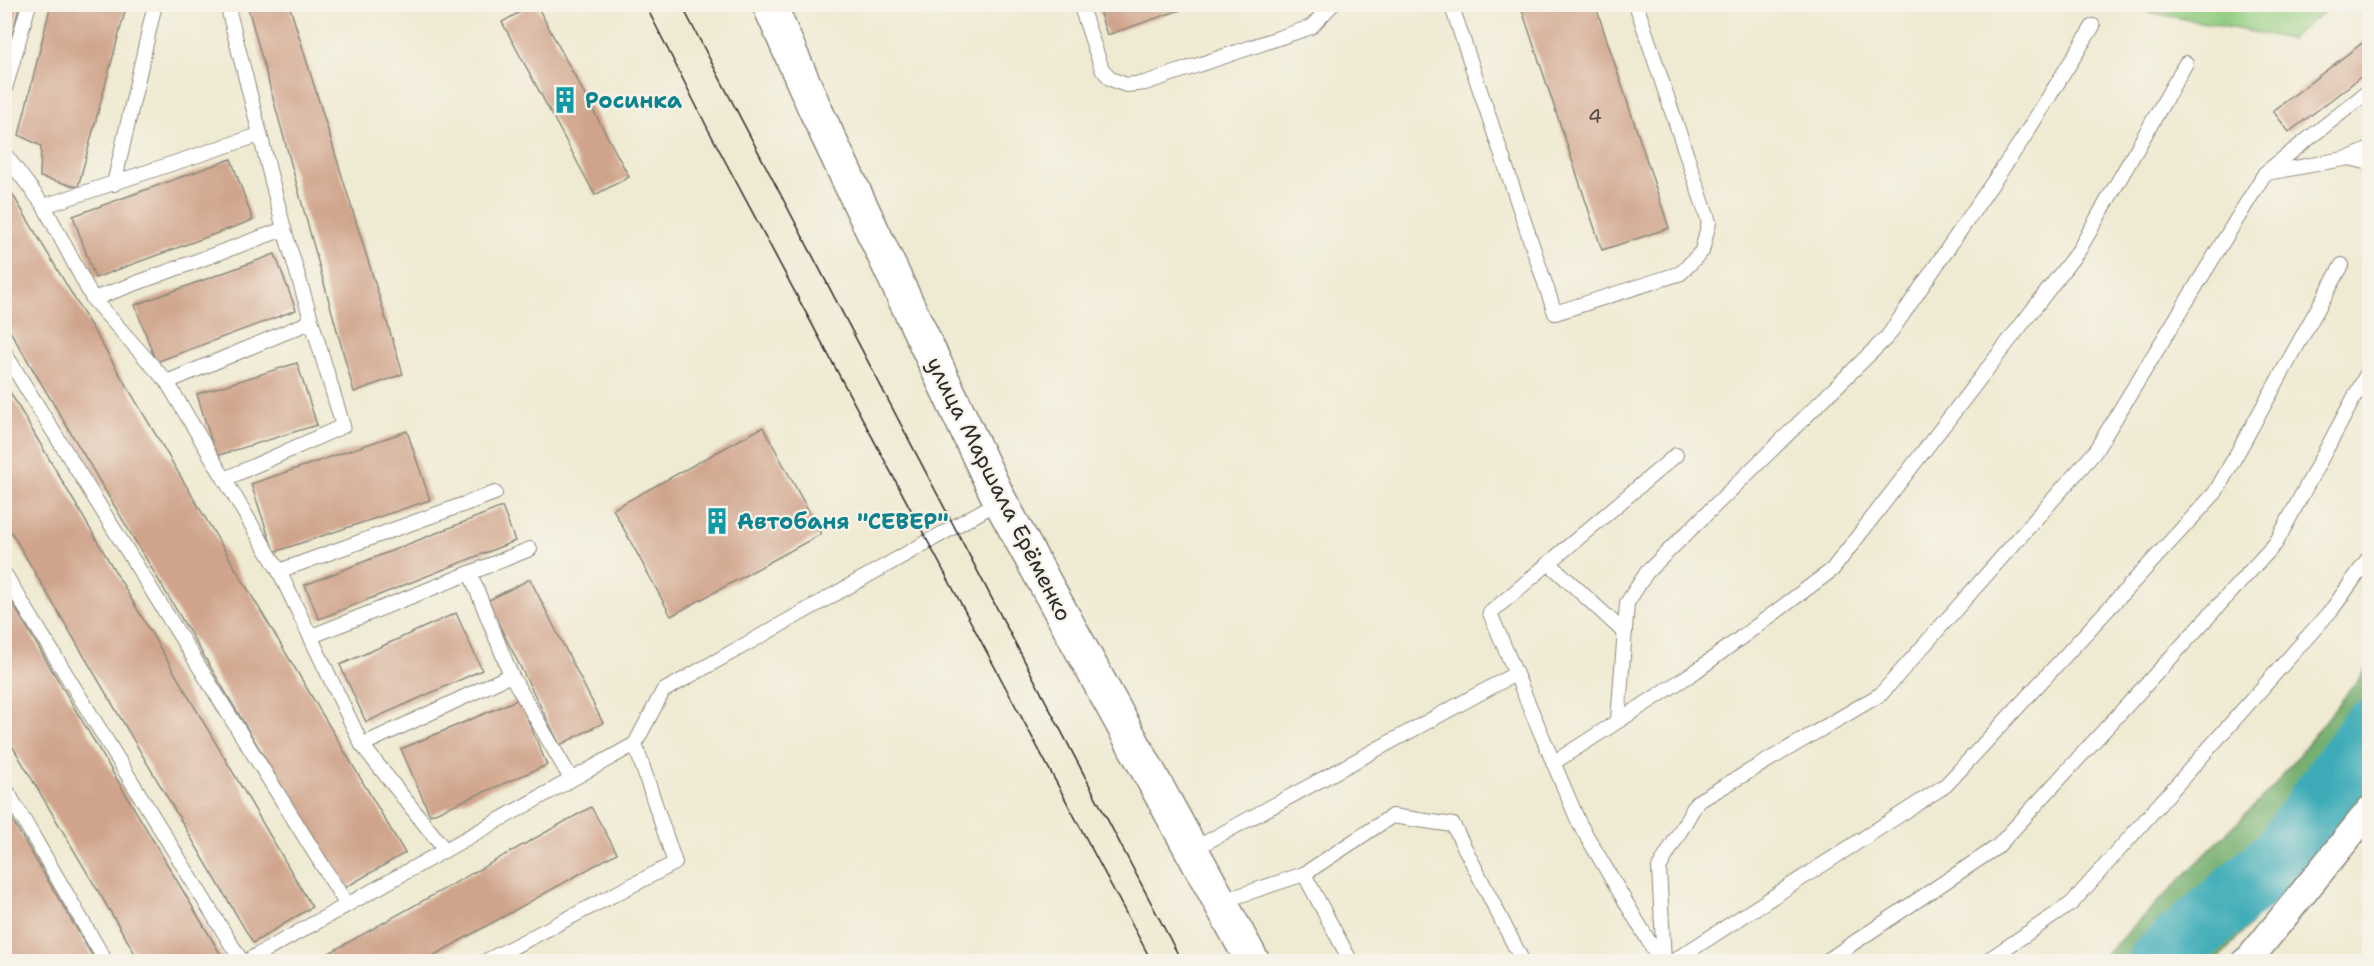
<svg xmlns="http://www.w3.org/2000/svg" width="2374" height="966" font-family="'Shantell Sans',sans-serif">
  <style>
    .green { fill: #93cd81; stroke: #5f7c56; stroke-width: 1.5 }
    .forest { fill: #76b06f; stroke: #506e4d; stroke-width: 1.5 }
    .lines { fill: none; stroke-linecap: round; stroke-linejoin: round }
    .river { stroke: #3cacb8; stroke-width: 63 }
    .building { fill: #d0a48c }
    .lane-casing { stroke: #8d8a7e; stroke-width: 16 }
    .street-casing { stroke: #8d8a7e; stroke-width: 30 }
    .secondary-casing { stroke: #8d8a7e; stroke-width: 36 }
    .lane { stroke: #fff; stroke-width: 14 }
    .street { stroke: #fff; stroke-width: 27 }
    .secondary { stroke: #fff; stroke-width: 33 }
    .tram { stroke: #2b2b2b; stroke-width: 1.5 }
    .labels { text-anchor: middle; dominant-baseline: central; stroke-width: 4.5; stroke-linejoin: round; paint-order: stroke }
    .number-label { font-size: 20px; fill: #544943 }
    .culture-label { font-size: 22px; font-weight: bold; fill: #0d838f; stroke: #f7f3e8; text-anchor: start }
    .street-label { font-size: 22px; fill: #2b2b2b; stroke: #f7f3e8 }
  </style>
  <rect width="100%" height="100%" fill="#f7f3e8"/>
  <filter id="ink" filterUnits="userSpaceOnUse"><feTurbulence type="fractalNoise" baseFrequency=".0167" numOctaves="2"/><feDisplacementMap in="SourceGraphic" scale="12" xChannelSelector="R" yChannelSelector="G"/><feConvolveMatrix kernelMatrix="1 2 1 2 8 2 1 2 1" color-interpolation-filters="sRGB"/></filter>
  <filter id="wash" filterUnits="userSpaceOnUse"><feTurbulence type="fractalNoise" baseFrequency=".008" numOctaves="4" result="noise"/><feDisplacementMap in="SourceGraphic" scale="24" xChannelSelector="R" yChannelSelector="G"/><feGaussianBlur stdDeviation="1.35" result="paint"/><feColorMatrix in="noise" values="0 0 0 0 0 0 0 0 0 0 0 0 0 0 0 0 0 1.4 0 .05"/><feComposite in="paint" operator="in"/></filter>
  <g filter="url(#wash)">
    <rect width="100%" height="100%" fill="#efead2"/>
    <polygon class="green" points="2123,5 2123,4 2332,5 2290,39 2122,7"/>
    <polygon class="forest" points="2369,666 2369,796 2216,961 2098,962 2274,786"/>
    <g class="lines">
      <polyline class="river" points="2159,962 2281,856 2370,731"/>
    </g>
    <g id="blocks">
      <g class="building">
        <polygon points="4,4 20,4 5,63 4,62"/>
        <polygon points="51,4 127,4 78,187 40,177 41,146 19,135"/>
        <polygon points="247,4 289,4 403,374 354,392"/>
        <polygon points="534,4 536,4 629,177 595,195 502,22"/>
        <polygon points="1097,4 1195,4 1195,5 1107,35"/>
        <polygon points="1520,4 1595,4 1669,228 1602,250"/>
        <polygon points="2370,37 2370,70 2289,132 2273,111"/>
        <polygon points="231,159 253,220 95,278 73,216"/>
        <polygon points="4,180 405,853 343,889 4,321"/>
        <polygon points="275,254 296,310 156,362 135,305"/>
        <polygon points="297,363 317,425 216,456 197,394"/>
        <polygon points="4,382 312,907 253,943 4,520"/>
        <polygon points="763,427 821,534 671,616 613,509"/>
        <polygon points="407,431 430,500 274,552 251,484"/>
        <polygon points="502,507 515,541 319,619 305,585"/>
        <polygon points="530,579 603,723 560,745 487,601"/>
        <polygon points="4,589 224,960 222,962 140,962 4,732"/>
        <polygon points="456,613 482,670 366,722 340,665"/>
        <polygon points="519,699 547,765 430,815 401,749"/>
        <polygon points="4,806 96,962 13,962 4,947"/>
        <polygon points="591,807 617,853 422,962 313,962"/>
      </g>
    </g>
  </g>
  <g filter="url(#ink)">
    <use href="#blocks" fill-opacity="0" stroke="#8d8a7e" stroke-width="1.5"/>
    <g class="lines">
      <defs>
        <g id="lane">
          <polyline points="1080,4 1102,69 1111,79 1126,85 1145,83 1311,27 1333,4"/>
          <polyline points="1451,4 1555,313 1681,273 1702,251 1709,222 1636,4"/>
          <polyline points="4,92 29,4"/>
          <polyline points="4,153 44,206 93,299 167,382 279,571 362,745 445,850"/>
          <polyline points="2349,158 2370,163"/>
          <polyline points="2267,173 2349,158 2370,149"/>
          <polyline points="114,184 155,4"/>
          <polyline points="44,206 259,135"/>
          <polyline points="93,299 284,229"/>
          <polyline points="4,352 347,905"/>
          <polyline points="167,382 310,322"/>
          <polyline points="225,479 343,426 284,229 227,4"/>
          <polyline points="1549,563 1625,633"/>
          <polyline points="279,571 495,493"/>
          <polyline points="4,573 242,962"/>
          <polyline points="470,573 511,675 571,779"/>
          <polyline points="312,636 530,549"/>
          <polyline points="1618,721 1627,603 1647,572 1888,336 2022,140 2093,26"/>
          <polyline points="362,745 511,675"/>
          <polyline points="1553,763 1696,671 1832,570 2079,250 2186,63"/>
          <polyline points="4,786 106,962"/>
          <polyline points="1192,850 1515,674"/>
          <polyline points="1304,874 1351,962"/>
          <polyline points="1220,902 1304,874 1392,816 1453,825 1523,962"/>
          <polyline points="245,962 635,744"/>
          <polyline points="484,962 675,863 635,744 663,691 1000,501"/>
          <polyline points="1661,962 1579,823 1490,613 1676,455"/>
          <polyline points="1664,962 1659,868 1697,802 1881,694 2094,453 2265,173 2370,90"/>
          <polyline points="1672,962 1946,785 2215,493 2342,265"/>
          <polyline points="1825,962 1997,847 2276,543 2370,368"/>
          <polyline points="1985,962 2072,903 2333,608 2370,556"/>
        </g>
        <polyline id="street" points="2245,962 2251,957 2370,810"/>
        <polyline id="secondary" points="769,4 816,111 1000,501 1253,962"/>
      </defs>
      <use href="#lane" class="lane-casing"/>
      <use href="#street" class="street-casing"/>
      <use href="#secondary" class="secondary-casing"/>
      <use href="#lane" class="lane"/>
      <use href="#street" class="street"/>
      <use href="#secondary" class="secondary"/>
      <g class="tram">
        <polyline points="645,4 708,129 1152,962"/>
        <polyline points="681,4 1182,962"/>
      </g>
    </g>
  </g>
  <defs>
    <symbol id="building-bare" viewBox="-9 -9 18 18"><path d="M-4-6H4V6H1V3H-1V6H-4ZM-2.5-4.3h1.7v1.8h-1.7ZM.8-4.3h1.7v1.8H.8ZM-2.5-1h1.7V.8h-1.7ZM.8-1h1.7V.8H.8Z" fill="#0f9aa8" stroke="#f7f3e8" stroke-width="2.5" paint-order="stroke"/></symbol>
  </defs>
  <g fill-rule="evenodd">
    <use href="#building-bare" x="546" y="81" width="38" height="38"/>
    <use href="#building-bare" x="698" y="502" width="38" height="38"/>
  </g>
  <g class="labels">
    <g class="number-label">
      <text x="1595" y="116">4</text>
    </g>
    <g class="culture-label">
      <text x="585" y="100">Росинка</text>
      <text x="737" y="521">Автобаня "СЕВЕР"</text>
    </g>
    <g class="street-label">
      <text transform="translate(999 489) rotate(63)">улица Маршала Ерёменко</text>
    </g>
  </g>
  <rect width="2374" height="966" fill="none" stroke="#f7f3e8" stroke-width="24"/>
</svg>
